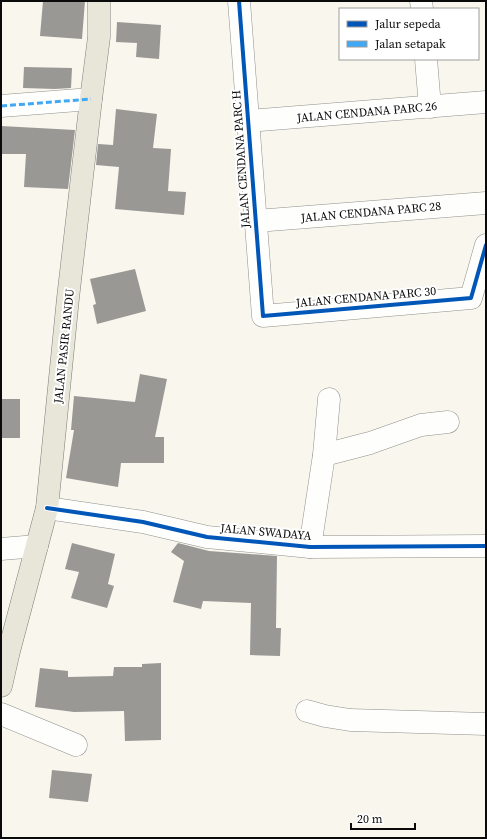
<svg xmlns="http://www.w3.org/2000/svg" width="487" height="839" font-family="'Source Serif 4',serif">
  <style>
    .building { fill: #9a9894 }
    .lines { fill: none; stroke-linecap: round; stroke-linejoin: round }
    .minor-casing { stroke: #91908c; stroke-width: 23 }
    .major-casing { stroke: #7e7e7a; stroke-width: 23 }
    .minor { stroke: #fefefc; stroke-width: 22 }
    .major { stroke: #e8e5d9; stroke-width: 22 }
    .quiet { stroke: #3fa9f5; stroke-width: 3; stroke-dasharray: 6 3; stroke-linecap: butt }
    .cycleway-casing { stroke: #fff; stroke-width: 6 }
    .cycleway { stroke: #0057b8; stroke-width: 4 }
    .labels { text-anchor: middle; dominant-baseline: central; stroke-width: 4; stroke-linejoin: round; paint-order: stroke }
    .street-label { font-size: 12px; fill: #0a0a0a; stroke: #fff }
  </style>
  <rect width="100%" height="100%" fill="#f8f6ed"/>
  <g class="building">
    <polygon points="43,1 85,1 82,39 40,36"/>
    <polygon points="117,22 161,25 159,59 136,57 137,43 116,42"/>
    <polygon points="24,67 72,68 71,88 55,89 23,88"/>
    <polygon points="116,109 157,114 153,148 171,149 168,191 186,192 184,215 115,209 119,167 96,165 98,144 113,145"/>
    <polygon points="1,126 75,130 68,189 24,187 26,154 1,154"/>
    <polygon points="135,269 146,311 97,324 93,305 96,304 90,279"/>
    <polygon points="140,374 167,379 155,437 164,437 164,463 121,463 118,487 66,478 74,430 71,430 74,396 135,402"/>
    <rect x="1" y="399" width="19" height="39"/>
    <polygon points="72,543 115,554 108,584 114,586 107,608 71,598 79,572 65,569"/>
    <polygon points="178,543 209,551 277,556 276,628 281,628 280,656 250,655 251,603 203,601 201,609 173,602 184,561 171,552"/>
    <polygon points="161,663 161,740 125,741 124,711 74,712 35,707 40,668 68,671 68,677 113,676 114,667 142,667 142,664"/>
    <polygon points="52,770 92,774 88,802 49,798"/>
  </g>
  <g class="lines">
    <defs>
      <g id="minor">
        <polyline points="239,1 263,316 471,298 486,245"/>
        <polyline points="421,1 422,9"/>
        <polyline points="426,59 430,107"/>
        <polyline points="1,106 91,99"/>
        <polyline points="248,121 486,102"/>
        <polyline points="256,221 486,203"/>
        <polyline points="324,455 370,443 421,425 448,422"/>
        <polyline points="47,508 143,522 207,537 310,547 486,546"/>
        <polyline points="310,547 324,455 329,399"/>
        <polyline points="1,549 37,546"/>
        <polyline points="307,711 325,716 350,720 486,724"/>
        <polyline points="1,714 76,745"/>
      </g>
      <polyline id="major" points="1,686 9,651 47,508 68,298 91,99 99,37 99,1"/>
    </defs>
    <use href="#minor" class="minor-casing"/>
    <use href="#major" class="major-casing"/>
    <use href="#minor" class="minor"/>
    <use href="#major" class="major"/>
    <polyline class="quiet" points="1,106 91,99"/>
    <defs>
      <g id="cycleway">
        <polyline points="239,1 263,316 471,298 486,245"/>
        <polyline points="47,508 143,522 207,537 310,547 486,546"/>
      </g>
    </defs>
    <use href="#cycleway" class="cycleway-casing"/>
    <use href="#cycleway" class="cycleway"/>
  </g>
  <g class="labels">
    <g class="street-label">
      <text transform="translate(367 112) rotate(-5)">JALAN CENDANA PARC 26</text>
      <text transform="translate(241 159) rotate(-94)">JALAN CENDANA PARC H</text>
      <text transform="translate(371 212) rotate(-5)">JALAN CENDANA PARC 28</text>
      <text transform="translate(366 297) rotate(-5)">JALAN CENDANA PARC 30</text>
      <text transform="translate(64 346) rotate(-84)">JALAN PASIR RANDU</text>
      <text transform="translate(266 532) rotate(5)">JALAN SWADAYA</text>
    </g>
  </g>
  <rect width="487" height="839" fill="none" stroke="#0a0a0a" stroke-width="4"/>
  <rect x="339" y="8" width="140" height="52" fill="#ffffff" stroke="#9d9d9d"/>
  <rect x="347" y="21" width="20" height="6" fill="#0057b8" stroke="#9d9d9d"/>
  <text x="375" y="28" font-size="12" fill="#0a0a0a">Jalur sepeda</text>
  <rect x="347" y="41" width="20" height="6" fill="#3fa9f5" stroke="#9d9d9d"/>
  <text x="375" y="48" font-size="12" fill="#0a0a0a">Jalan setapak</text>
  <path d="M351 823v6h64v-6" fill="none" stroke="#0a0a0a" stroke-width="2"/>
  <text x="357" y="823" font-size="12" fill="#0a0a0a" stroke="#ffffff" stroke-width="3" paint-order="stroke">20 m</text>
</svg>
